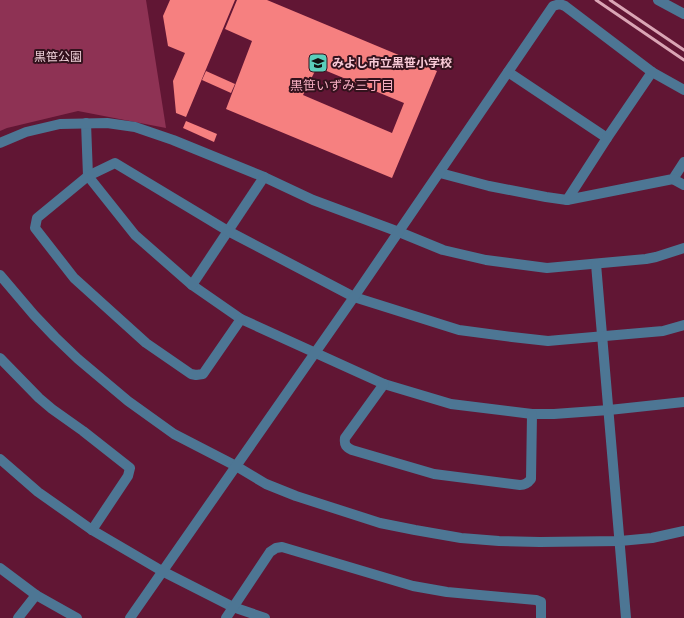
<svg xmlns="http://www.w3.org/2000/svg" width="684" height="618" font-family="'DejaVu Sans','Noto Sans JP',sans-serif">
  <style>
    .green { fill: #8e3254 }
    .building { fill: #f68080; fill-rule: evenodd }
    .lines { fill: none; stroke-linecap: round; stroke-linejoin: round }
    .minor { stroke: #4d7694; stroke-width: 10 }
    .rail { stroke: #daa5b5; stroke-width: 3 }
    .labels { text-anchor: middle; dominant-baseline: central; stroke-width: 4; stroke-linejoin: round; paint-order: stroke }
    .park-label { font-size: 12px; fill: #edcfd7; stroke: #33121d }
    .poi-label { font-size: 12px; font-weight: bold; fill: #f9cad7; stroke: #33121d; text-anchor: start }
    .neighbourhood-label { font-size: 13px; fill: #f5adc1; stroke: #33121d }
  </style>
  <rect width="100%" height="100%" fill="#611634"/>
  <polygon class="green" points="0,0 146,0 166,128 78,111 7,128 0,131"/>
  <g class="building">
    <polygon points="170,0 235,0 186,117 176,113 173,81 185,53 168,46 163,16"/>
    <path d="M237,0H267L437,71L392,178L226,109L252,41L225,29ZM317,67L404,103L392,133L303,95Z"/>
    <polygon points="206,71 235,84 231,93 202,80"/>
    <polygon points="186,121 217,134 214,142 183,128"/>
  </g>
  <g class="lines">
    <g class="minor">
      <polyline points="658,0 684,14"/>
      <polyline points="508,72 607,138"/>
      <polyline points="86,123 88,176 135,235 192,285 241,319 384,384 451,404 532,414 554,414 609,410 684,402"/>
      <polyline points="0,143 26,132 60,124 107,123 135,127 173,140 264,177 313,200 399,232 443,250 486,260 547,268 646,259 656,257 684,248"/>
      <polyline points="440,173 489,186 546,197 567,200 673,179 684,162"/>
      <polyline points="673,179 684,185"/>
      <polyline points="567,200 607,138 652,72"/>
      <polyline points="596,264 626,618"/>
      <polyline points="0,275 34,315 55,337 78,359 128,401 174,434 236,466 266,484 296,496 380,523 415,530 461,538 499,541 540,542 620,541 652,538 684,531"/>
      <polyline points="192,285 264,177"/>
      <polyline points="241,319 203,374 196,375 191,374 146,343 74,278 35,228 37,218 88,176 115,163 228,231 354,297 459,330 512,337 548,341 559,340 663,331 684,325"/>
      <polyline points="0,358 39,398 52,409 83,431 130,468 128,476 92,530"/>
      <path d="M384,384L345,438C344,445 346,447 352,450L434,474L520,485C525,485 528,483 531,479L532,414"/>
      <polyline points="0,459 38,492 92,530 162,571 233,607 265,618"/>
      <polyline points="0,568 36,595 77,618"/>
      <polyline points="18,618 36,595"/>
      <polyline points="130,618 354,297 553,6 560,4 565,6 652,72 684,90"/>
      <polyline points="226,618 270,552 276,548 282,547 413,586 447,592 536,600 541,602 541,618"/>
    </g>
    <g class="rail">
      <polyline points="596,0 684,60"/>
      <polyline points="610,0 684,50"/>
    </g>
  </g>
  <defs>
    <symbol id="school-square" viewBox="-11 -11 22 22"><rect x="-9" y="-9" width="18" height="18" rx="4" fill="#5bcebb" stroke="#33121d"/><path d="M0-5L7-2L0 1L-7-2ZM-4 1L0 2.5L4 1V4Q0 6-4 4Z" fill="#111"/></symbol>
  </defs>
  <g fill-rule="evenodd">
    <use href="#school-square" x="307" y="52" width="22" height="22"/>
  </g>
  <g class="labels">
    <g class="park-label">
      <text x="58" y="57">黒笹公園</text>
    </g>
    <g class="poi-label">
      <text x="332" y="63">みよし市立黒笹小学校</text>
    </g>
    <g class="neighbourhood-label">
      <text x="342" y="85">黒笹いずみ三丁目</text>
    </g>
  </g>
</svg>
